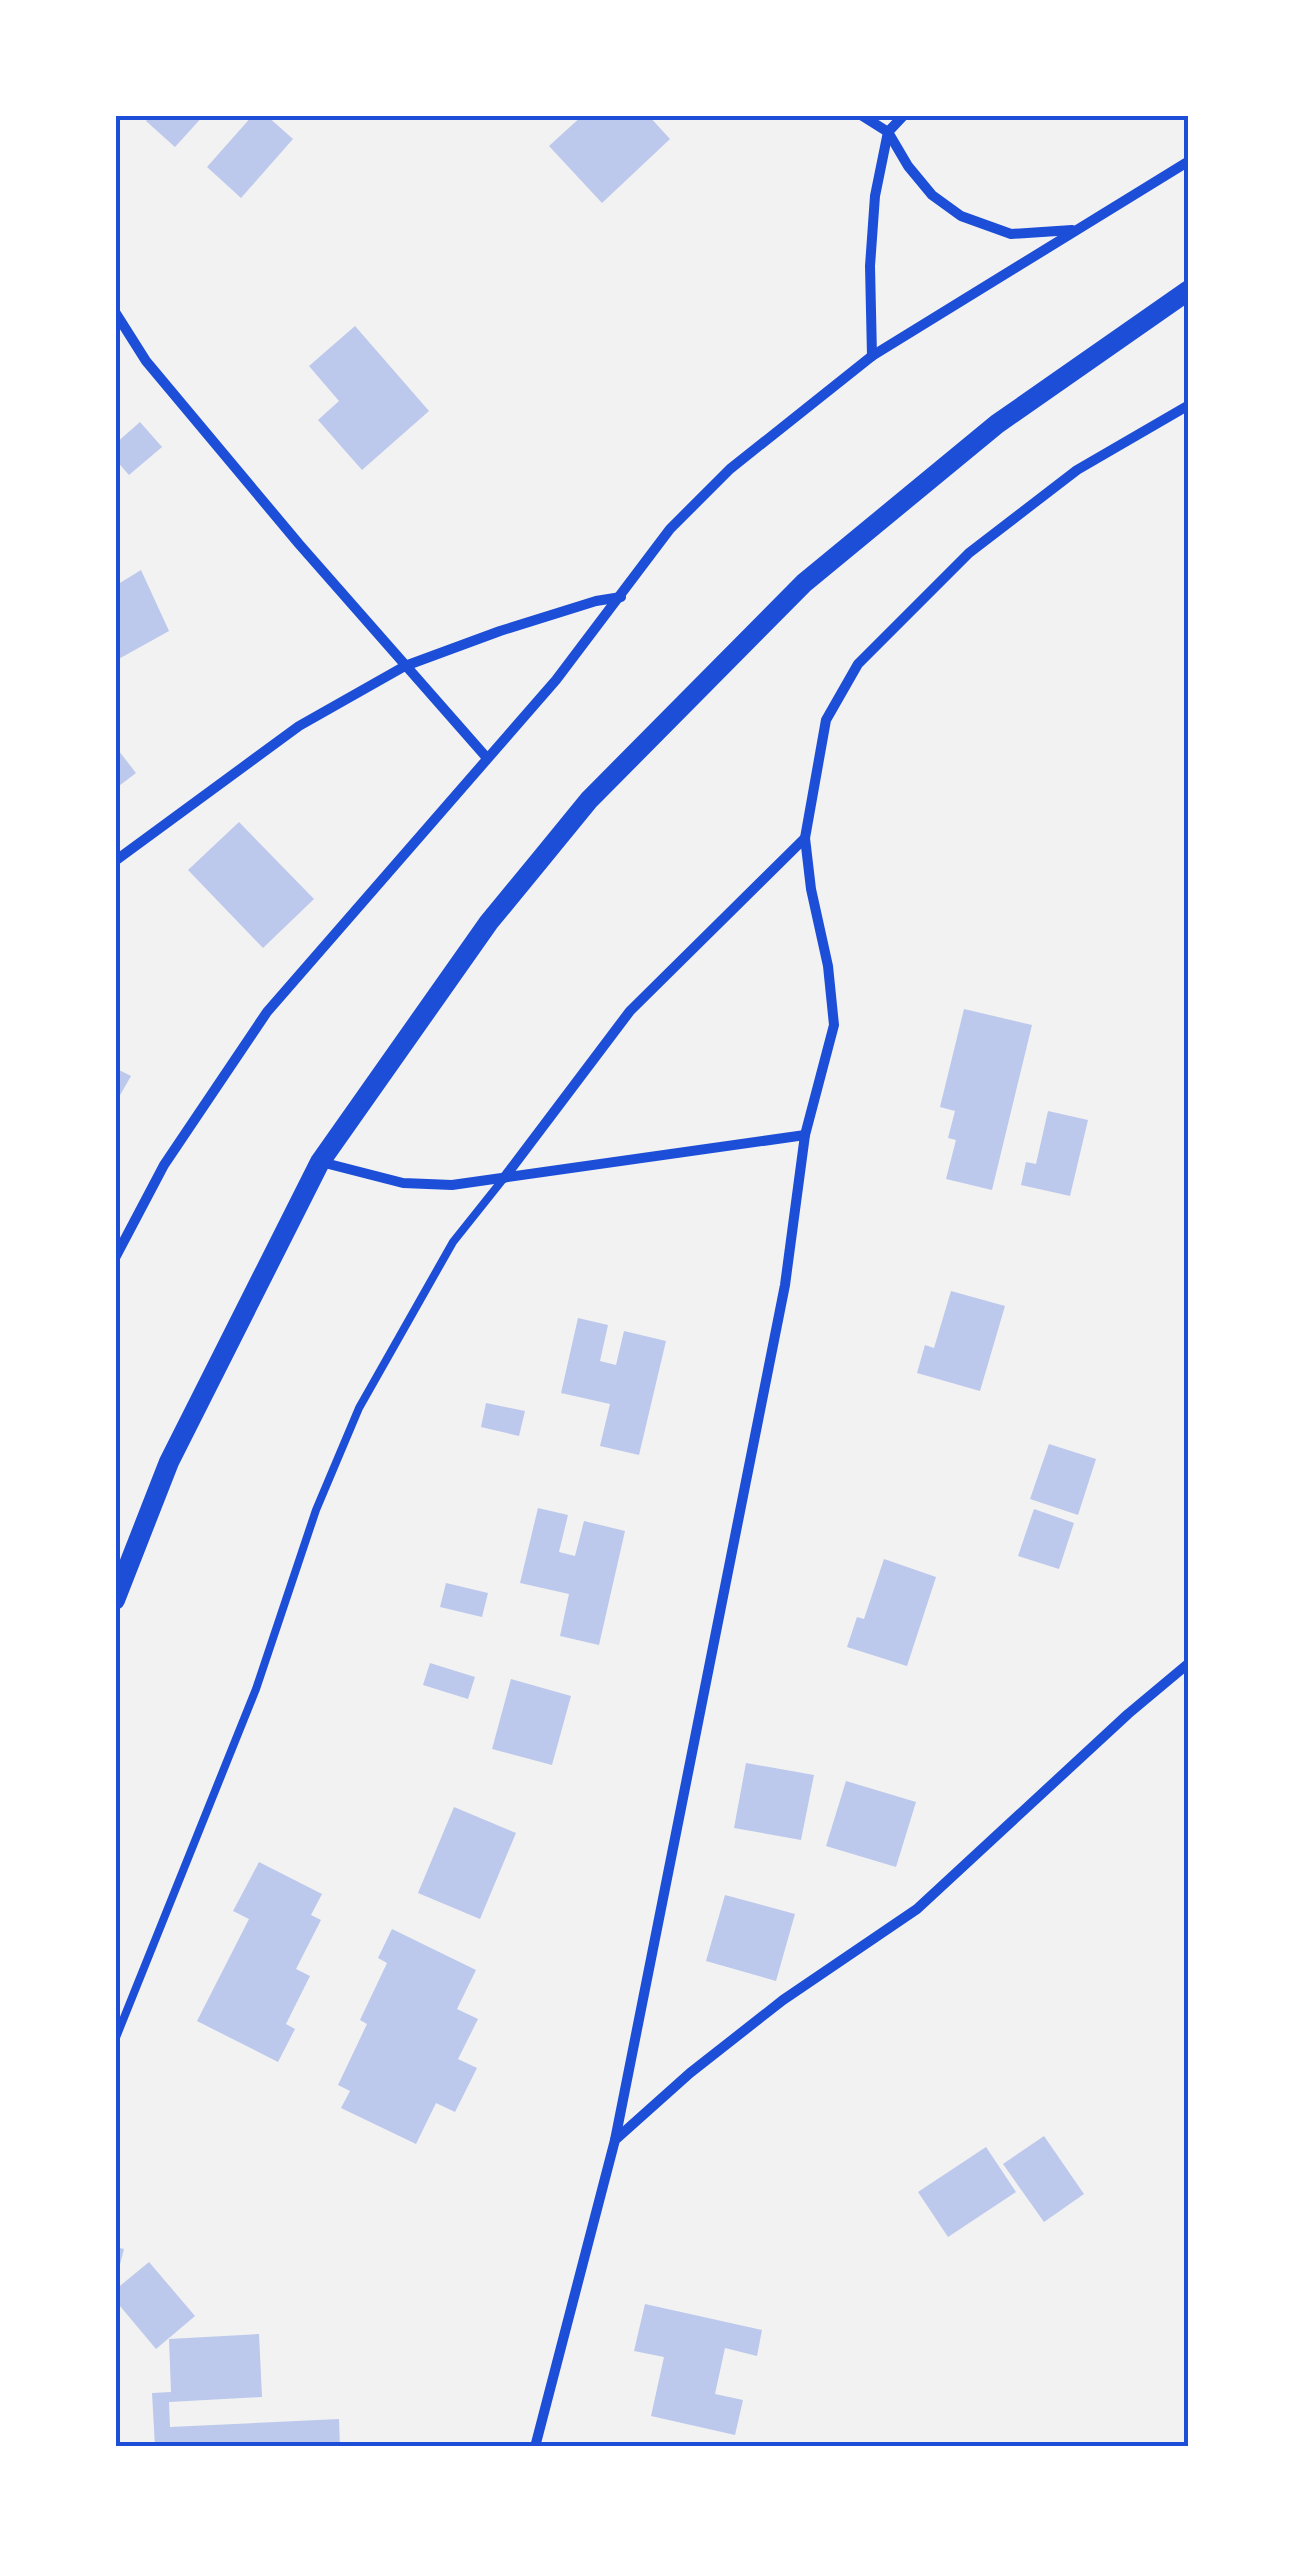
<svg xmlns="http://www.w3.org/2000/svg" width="1304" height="2562" font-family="'PT Sans',sans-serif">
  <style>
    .building { fill: #bdc9ec }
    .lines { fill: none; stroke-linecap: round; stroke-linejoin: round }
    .service { stroke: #1d4ed8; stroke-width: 8 }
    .minor { stroke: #1d4ed8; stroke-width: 10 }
    .secondary { stroke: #1d4ed8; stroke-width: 20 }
    .neatline { fill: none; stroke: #1d4ed8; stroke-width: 4 }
  </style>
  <rect width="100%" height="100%" fill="#f2f2f2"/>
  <g class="building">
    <polygon points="151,115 204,115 175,147 146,121"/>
    <polygon points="253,115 266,115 293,139 241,198 207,167"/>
    <polygon points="583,115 648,115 670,139 602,203 549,146"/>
    <polygon points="355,326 429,411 362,470 318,420 339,401 309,366"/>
    <polygon points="140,422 162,447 129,475 115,459 115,444"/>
    <polygon points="141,570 169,631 115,661 115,586"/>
    <polygon points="115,746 136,773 115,789"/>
    <polygon points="239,822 314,899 263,948 188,870"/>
    <polygon points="964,1009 1032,1025 992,1190 946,1179 956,1140 948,1138 955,1111 940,1107"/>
    <polygon points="115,1068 131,1076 115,1104"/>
    <polygon points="1048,1111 1088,1120 1070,1196 1021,1185 1026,1162 1036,1164"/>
    <polygon points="951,1291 1005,1306 980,1391 917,1373 925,1345 934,1348"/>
    <polygon points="578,1318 608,1325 600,1361 616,1365 624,1331 666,1341 639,1455 600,1446 610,1404 561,1393"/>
    <polygon points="486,1403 525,1411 519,1436 481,1427"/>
    <polygon points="1049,1444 1096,1459 1078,1515 1030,1499"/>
    <polygon points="538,1508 568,1515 559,1552 575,1556 584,1521 625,1531 599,1645 560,1636 569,1594 520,1583"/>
    <polygon points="1034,1509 1074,1523 1059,1569 1018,1556"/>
    <polygon points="884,1559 936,1577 907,1666 847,1647 857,1617 864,1619"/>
    <polygon points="446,1583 488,1593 482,1617 440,1607"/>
    <polygon points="430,1663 475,1677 468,1699 423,1685"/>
    <polygon points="511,1679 571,1696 552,1765 492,1749"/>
    <polygon points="746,1763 814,1775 801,1840 734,1828"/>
    <polygon points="846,1781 916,1802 896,1867 826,1846"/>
    <polygon points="454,1807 516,1833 480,1919 418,1893"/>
    <polygon points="259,1862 322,1894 311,1915 321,1920 296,1969 310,1976 286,2024 295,2029 278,2062 197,2021 249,1919 233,1911"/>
    <polygon points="725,1895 795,1914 776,1981 706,1961"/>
    <polygon points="392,1929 476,1970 457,2009 478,2019 458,2059 477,2068 455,2112 436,2103 416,2144 341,2108 350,2091 338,2085 367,2024 360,2020 387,1963 378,1958"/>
    <polygon points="1044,2136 1084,2194 1044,2222 1003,2164"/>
    <polygon points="986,2147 1016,2192 948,2237 918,2192"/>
    <polygon points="115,2247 124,2249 116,2280 115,2279"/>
    <polygon points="149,2262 195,2316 156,2349 115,2300 115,2290"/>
    <polygon points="645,2304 762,2330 757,2356 725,2348 715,2394 743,2400 735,2435 651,2416 664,2357 634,2351"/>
    <polygon points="259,2334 262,2397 169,2402 170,2427 339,2419 340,2447 155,2447 152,2393 171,2392 169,2339"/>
  </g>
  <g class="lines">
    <polyline class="service" points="115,2040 256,1689 316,1510 359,1408 453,1242 504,1178"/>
    <g class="minor">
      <polyline points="861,115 888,132 908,166 932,195 961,216 1011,234 1072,230"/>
      <polyline points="115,312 146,361 299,544 487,758"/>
      <polyline points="872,356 870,266 875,196 888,132 904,115"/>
      <polyline points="115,861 299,726 405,666 500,631 596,601 621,597"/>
      <polyline points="805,1135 834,1025 828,966 811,889 805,838 826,720 858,664 969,553 1077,470 1189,405"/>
      <polyline points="321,1162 403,1183 452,1185 805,1135 785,1285 615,2140"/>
      <polyline points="504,1178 630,1011 805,838"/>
      <polyline points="115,1258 164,1165 267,1012 556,680 670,529 730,469 872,356 1189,161"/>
      <polyline points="535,2447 615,2140 690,2073 783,2000 917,1909 1128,1714 1189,1663"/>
    </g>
    <polyline class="secondary" points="115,1600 169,1462 320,1162 489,922 540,860 589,800 804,583 997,424 1189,290"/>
  </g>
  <rect width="1304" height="2562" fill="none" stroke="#ffffff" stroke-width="235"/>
  <rect x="118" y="118" width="1068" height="2326" class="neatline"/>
</svg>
